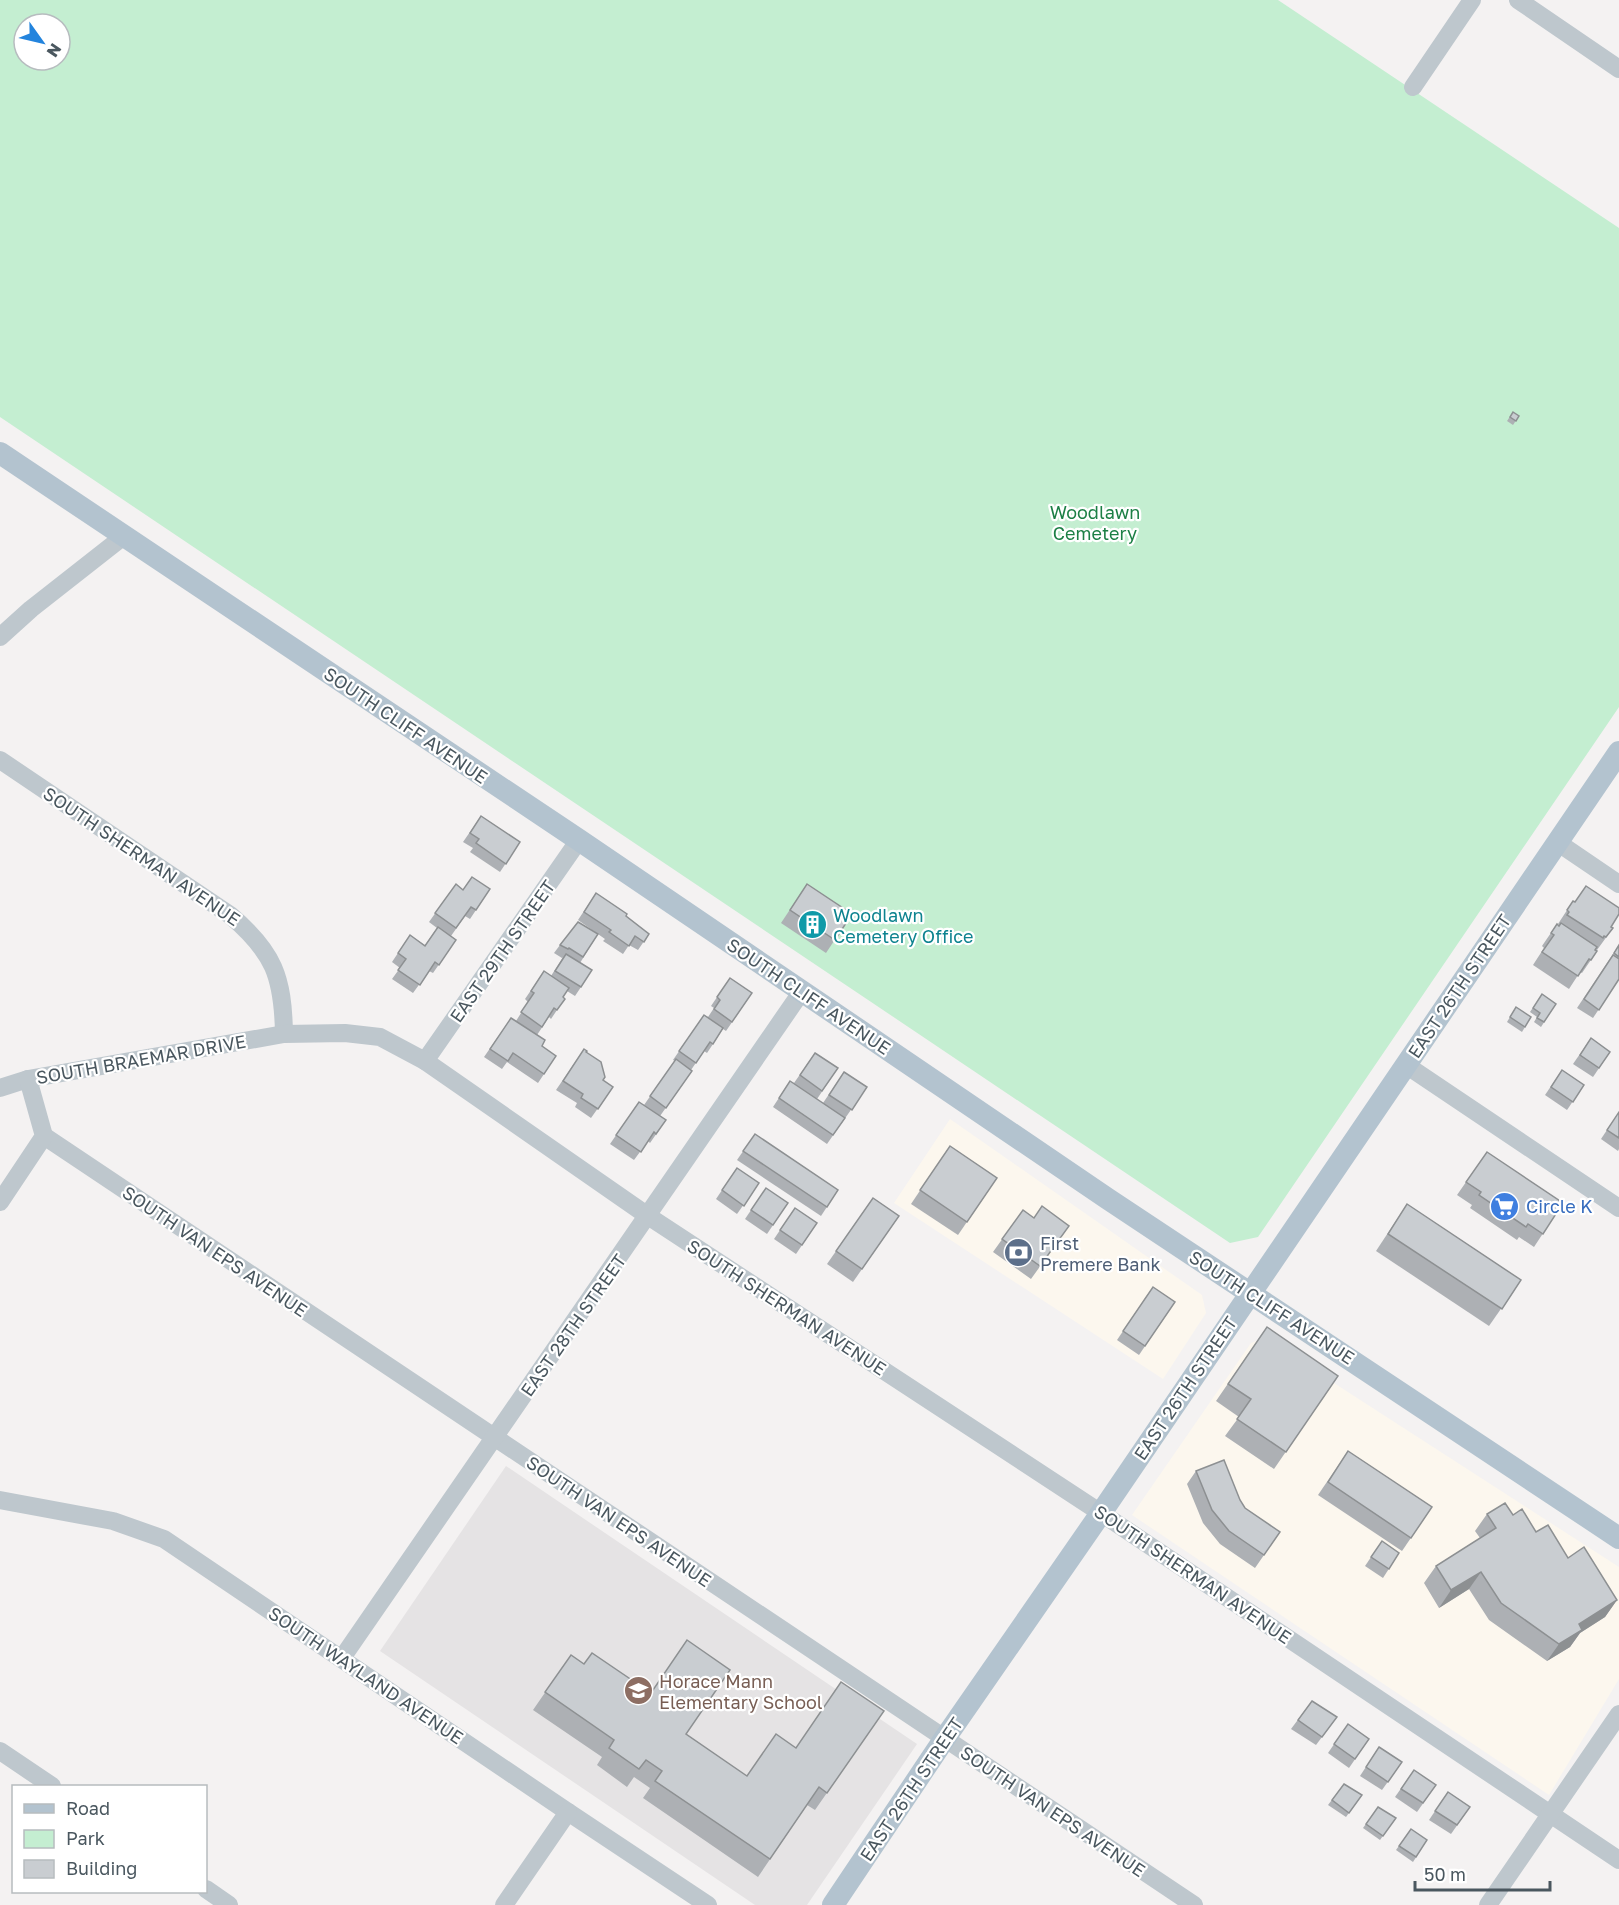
<svg xmlns="http://www.w3.org/2000/svg" width="1619" height="1905" font-family="'Golos Text',sans-serif">
  <style>
    .commercial { fill: #fcf7ee }
    .education { fill: #e5e3e4 }
    .green { fill: #c4eed1; fill-rule: evenodd }
    .lines { fill: none; stroke-linecap: round; stroke-linejoin: round }
    .minor { stroke: #bec7cd; stroke-width: 18 }
    .major { stroke: #b3c3cf; stroke-width: 22 }
    .wall { fill: #adb0b4 }
    .shaded-wall { fill: #8d9092 }
    .building { fill: #c9cdd1; stroke: #8d9092; stroke-width: 1.5 }
    .labels { text-anchor: middle; dominant-baseline: central; stroke-width: 4.5; stroke-linejoin: round; paint-order: stroke }
    .park-label { font-size: 18px; fill: #1c7f45; stroke: #fff }
    .street-label { font-size: 18px; fill: #4a575f; stroke: #fff }
    .culture-label { font-size: 18px; fill: #0d838f; stroke: #fff; text-anchor: start }
    .shop-label { font-size: 18px; fill: #366cbe; stroke: #fff; text-anchor: start }
    .service-label { font-size: 18px; fill: #4e5e75; stroke: #fff; text-anchor: start }
    .education-label { font-size: 18px; fill: #785e54; stroke: #fff; text-anchor: start }
  </style>
  <rect width="100%" height="100%" fill="#f4f2f2"/>
  <g class="commercial">
    <polygon points="950,1119 1202,1295 1206,1313 1163,1379 894,1203"/>
    <polygon points="1264,1338 1619,1567 1619,1679 1549,1795 1132,1515 1251,1343"/>
  </g>
  <polygon class="education" points="506,1466 917,1744 807,1905 755,1905 380,1651"/>
  <path class="green" d="M0,0H1278L1619,228V707L1258,1237L1230,1243L0,417ZM24,24H60V60H24Z"/>
  <g class="lines">
    <g class="minor">
      <polyline points="1518,0 1619,69"/>
      <polyline points="1413,87 1472,0"/>
      <polyline points="0,637 31,609 124,536"/>
      <path d="M0,760L230,915C274,952 283,977 284,1034"/>
      <polyline points="1557,842 1619,884"/>
      <polyline points="425,1061 579,840"/>
      <polyline points="1406,1065 1619,1208"/>
      <polyline points="0,1088 28,1079 284,1034 345,1033 380,1037 425,1061 648,1216 1101,1513 1619,1860"/>
      <polyline points="44,1136 1194,1905"/>
      <polyline points="0,1202 44,1136 28,1079"/>
      <polyline points="0,1500 113,1521 164,1539 568,1812 708,1905"/>
      <polyline points="342,1658 802,991"/>
      <polyline points="0,1751 52,1786"/>
      <polyline points="206,1889 229,1905"/>
      <polyline points="504,1905 568,1812"/>
      <polyline points="1488,1905 1619,1714"/>
    </g>
    <g class="major">
      <polyline points="0,453 579,840 1108,1199 1619,1538"/>
      <polyline points="833,1905 945,1738 1101,1513 1619,752"/>
    </g>
  </g>
  <g class="wall">
    <polygon points="1513,412 1519,416 1513,425 1507,421"/>
    <polygon points="481,816 520,842 500,872 470,852 473,848 463,842"/>
    <polygon points="456,884 463,890 490,889 470,919 465,916 451,936 456,940 433,973 429,971 413,993 392,979 400,968 392,962 410,935 425,945 437,928 429,922"/>
    <polygon points="807,884 852,914 826,953 781,923"/>
    <polygon points="596,893 649,934 638,950 629,945 623,954 603,941 605,939 578,920"/>
    <polygon points="1573,901 1613,928 1597,950 1595,949 1597,951 1582,973 1580,972 1569,989 1533,965 1544,948 1542,946 1557,924 1559,926 1560,925 1558,924"/>
    <polygon points="598,934 580,963 581,987 575,996 567,991 563,997 557,1010 551,1019 549,1017 537,1035 542,1046 556,1056 538,1083 507,1062 502,1069 484,1057 511,1018 516,1021 528,1002 525,999 544,971 551,976 563,957 562,958 554,953 560,945"/>
    <polygon points="1619,945 1619,979 1593,1018 1577,1008"/>
    <polygon points="730,978 752,993 726,1031 723,1029 707,1053 704,1051 691,1070 692,1071 660,1116 644,1105 675,1061 673,1060 704,1015 708,1017 714,1008 711,1006"/>
    <polygon points="1542,994 1556,1004 1541,1027 1534,1022 1537,1017 1530,1012"/>
    <polygon points="1516,1007 1531,1017 1522,1032 1507,1022"/>
    <polygon points="1591,1038 1610,1052 1593,1077 1573,1064"/>
    <polygon points="584,1049 603,1080 613,1087 591,1118 575,1107 577,1103 556,1090"/>
    <polygon points="815,1053 838,1068 817,1099 823,1103 844,1072 867,1087 827,1144 773,1107 790,1081 794,1083"/>
    <polygon points="1562,1070 1584,1085 1567,1110 1545,1095"/>
    <polygon points="639,1102 666,1120 650,1143 648,1141 634,1160 610,1144"/>
    <polygon points="1619,1112 1619,1149 1618,1151 1601,1139"/>
    <polygon points="755,1134 838,1190 821,1216 737,1160"/>
    <polygon points="950,1146 997,1178 958,1235 911,1204"/>
    <polygon points="1487,1152 1563,1203 1534,1247 1519,1237 1517,1240 1470,1208 1472,1205 1457,1195"/>
    <polygon points="737,1168 759,1183 737,1214 716,1199"/>
    <polygon points="766,1188 788,1203 767,1234 745,1219"/>
    <polygon points="873,1198 899,1216 853,1282 827,1264"/>
    <polygon points="1407,1204 1521,1280 1489,1326 1376,1251"/>
    <polygon points="795,1208 817,1223 796,1254 774,1239"/>
    <polygon points="1023,1210 1034,1218 1069,1226 1031,1279 993,1252"/>
    <polygon points="1153,1287 1175,1302 1139,1355 1117,1340"/>
    <polygon points="1267,1327 1338,1376 1274,1469 1225,1436 1239,1417 1216,1401"/>
    <polygon points="1348,1451 1432,1507 1402,1551 1318,1495"/>
    <polygon points="1196,1471 1245,1508 1280,1532 1255,1568 1220,1544 1203,1523 1187,1484"/>
    <polygon points="1487,1514 1513,1515 1536,1532 1568,1558 1617,1600 1605,1617 1580,1633 1570,1647 1547,1661 1489,1620 1469,1589 1439,1608 1424,1583 1436,1566 1480,1538 1475,1531"/>
    <polygon points="1382,1541 1399,1553 1383,1578 1365,1566"/>
    <polygon points="571,1655 747,1776 796,1748 884,1711 815,1810 807,1805 758,1877 643,1798 650,1788 634,1777 627,1787 597,1765 602,1757 533,1710"/>
    <polygon points="1312,1701 1337,1717 1316,1745 1291,1729"/>
    <polygon points="1348,1724 1369,1739 1349,1768 1328,1753"/>
    <polygon points="1379,1747 1402,1762 1382,1790 1360,1776"/>
    <polygon points="1414,1770 1436,1785 1417,1812 1395,1797"/>
    <polygon points="1344,1784 1362,1795 1346,1817 1328,1805"/>
    <polygon points="1448,1792 1470,1807 1451,1834 1429,1820"/>
    <polygon points="1378,1807 1396,1818 1380,1840 1363,1828"/>
    <polygon points="1411,1829 1427,1840 1413,1862 1396,1850"/>
  </g>
  <g class="shaded-wall">
    <polygon points="1481,1572 1469,1589 1439,1608 1451,1590"/>
    <polygon points="1617,1600 1605,1617 1580,1633 1570,1647 1547,1661 1559,1644 1579,1624"/>
  </g>
  <g class="building">
    <polygon points="1513,412 1519,416 1516,421 1510,417"/>
    <polygon points="481,816 520,842 506,864 476,843 479,839 470,833"/>
    <polygon points="472,877 490,889 476,910 471,907 456,928 435,913 456,884 463,890"/>
    <polygon points="807,884 852,914 835,940 790,910"/>
    <polygon points="1586,886 1619,908 1619,914 1611,927 1613,928 1606,937 1604,936 1603,938 1567,915 1569,912 1567,910 1573,901 1575,902"/>
    <polygon points="596,893 627,914 626,916 649,934 644,942 635,936 629,946 609,932 611,930 584,912"/>
    <polygon points="578,922 598,934 583,957 569,948 568,949 560,945"/>
    <polygon points="1561,923 1597,947 1595,950 1597,951 1591,960 1589,959 1578,976 1542,952 1554,935 1551,933 1557,924 1559,926"/>
    <polygon points="438,927 456,940 439,965 435,962 420,985 398,970 406,959 398,953 410,935 425,946"/>
    <polygon points="1619,945 1619,957 1614,953"/>
    <polygon points="566,954 592,970 581,987 555,971"/>
    <polygon points="1613,955 1619,959 1619,979 1599,1010 1584,999"/>
    <polygon points="544,971 569,988 563,997 565,999 557,1010 554,1008 542,1027 521,1012 534,993 531,991"/>
    <polygon points="730,978 752,993 732,1022 714,1009 720,1000 717,997"/>
    <polygon points="1542,994 1556,1004 1544,1022 1537,1018 1540,1013 1533,1008"/>
    <polygon points="1516,1007 1531,1017 1525,1027 1510,1017"/>
    <polygon points="704,1015 723,1028 713,1044 710,1042 696,1063 679,1051"/>
    <polygon points="511,1018 545,1040 542,1046 556,1056 544,1074 513,1053 508,1061 490,1049"/>
    <polygon points="1591,1038 1610,1052 1599,1068 1580,1055"/>
    <polygon points="584,1049 587,1051 586,1052 601,1062 605,1077 603,1080 613,1087 598,1109 581,1098 583,1094 563,1081"/>
    <polygon points="815,1053 838,1068 822,1091 800,1075"/>
    <polygon points="676,1059 692,1071 666,1108 650,1096"/>
    <polygon points="1562,1070 1584,1085 1573,1102 1551,1087"/>
    <polygon points="844,1072 867,1087 852,1110 829,1095"/>
    <polygon points="790,1081 845,1118 833,1135 779,1098"/>
    <polygon points="639,1102 666,1120 656,1134 654,1132 641,1152 616,1135"/>
    <polygon points="1619,1112 1619,1138 1607,1130"/>
    <polygon points="755,1134 838,1190 827,1207 743,1151"/>
    <polygon points="950,1146 997,1178 967,1222 920,1190"/>
    <polygon points="1487,1152 1563,1203 1543,1234 1528,1224 1526,1227 1479,1195 1481,1192 1466,1182"/>
    <polygon points="737,1168 759,1183 744,1206 722,1190"/>
    <polygon points="766,1188 788,1203 773,1225 751,1210"/>
    <polygon points="873,1198 899,1216 862,1269 836,1251"/>
    <polygon points="1407,1204 1521,1280 1502,1309 1388,1234"/>
    <polygon points="1042,1206 1069,1226 1040,1266 1002,1239 1023,1210 1034,1218"/>
    <polygon points="795,1208 817,1223 802,1245 780,1230"/>
    <polygon points="1153,1287 1175,1302 1145,1346 1123,1331"/>
    <polygon points="1267,1327 1338,1376 1286,1452 1237,1419 1251,1399 1228,1384"/>
    <polygon points="1348,1451 1432,1507 1411,1538 1328,1482"/>
    <polygon points="1224,1460 1240,1500 1245,1508 1280,1532 1264,1555 1229,1531 1212,1510 1196,1471"/>
    <polygon points="1505,1503 1513,1515 1522,1509 1536,1532 1548,1525 1568,1558 1584,1547 1617,1600 1579,1624 1582,1630 1559,1644 1501,1603 1481,1572 1451,1590 1436,1566 1496,1528 1487,1514"/>
    <polygon points="1382,1541 1399,1553 1389,1569 1371,1557"/>
    <polygon points="687,1640 730,1670 686,1734 747,1776 776,1734 796,1748 841,1682 884,1711 827,1793 819,1787 770,1859 655,1781 662,1771 646,1760 639,1769 609,1748 614,1740 545,1692 571,1655 584,1664 592,1653 651,1693"/>
    <polygon points="1312,1701 1337,1717 1322,1737 1298,1720"/>
    <polygon points="1348,1724 1369,1739 1355,1759 1334,1744"/>
    <polygon points="1379,1747 1402,1762 1388,1782 1366,1767"/>
    <polygon points="1414,1770 1436,1785 1423,1803 1401,1789"/>
    <polygon points="1344,1784 1362,1795 1349,1813 1332,1800"/>
    <polygon points="1448,1792 1470,1807 1457,1825 1435,1811"/>
    <polygon points="1378,1807 1396,1818 1383,1836 1366,1824"/>
    <polygon points="1411,1829 1427,1840 1416,1857 1399,1846"/>
  </g>
  <defs>
    <symbol id="building-disc" viewBox="-11 -11 22 22"><circle r="9.5" fill="#0f9aa8" stroke="#fff"/><path d="M-4-6H4V6H1V3H-1V6H-4ZM-2.5-4.3h1.7v1.8h-1.7ZM.8-4.3h1.7v1.8H.8ZM-2.5-1h1.7V.8h-1.7ZM.8-1h1.7V.8H.8Z" fill="#fff"/></symbol>
    <symbol id="supermarket-disc" viewBox="-11 -11 22 22"><circle r="9.5" fill="#3f7fe0" stroke="#fff"/><path d="M-6-5.5h2.5l.6 2H6L4.5 2H-2.5L-4.4-4H-6ZM-1.5 3.2a1.3 1.3 0 1 0 .1 0ZM3 3.2a1.3 1.3 0 1 0 .1 0Z" fill="#fff"/></symbol>
    <symbol id="bank-disc" viewBox="-11 -11 22 22"><circle r="9.5" fill="#5c6f8a" stroke="#fff"/><path d="M-6-4H6V4H-6ZM0-2.3a2.3 2.3 0 1 0 0 4.6a2.3 2.3 0 1 0 0-4.6Z" fill="#fff"/></symbol>
    <symbol id="school-disc" viewBox="-11 -11 22 22"><circle r="9.5" fill="#8d6e63" stroke="#fff"/><path d="M0-5L7-2L0 1L-7-2ZM-4 1L0 2.5L4 1V4Q0 6-4 4Z" fill="#fff"/></symbol>
  </defs>
  <g fill-rule="evenodd">
    <use href="#building-disc" x="796" y="908" width="33" height="33"/>
    <use href="#supermarket-disc" x="1488" y="1190" width="33" height="33"/>
    <use href="#bank-disc" x="1002" y="1236" width="33" height="33"/>
    <use href="#school-disc" x="622" y="1674" width="33" height="33"/>
  </g>
  <g class="labels">
    <g class="park-label">
      <text x="1095" y="512">Woodlawn<tspan x="1095" dy="21">Cemetery</tspan></text>
    </g>
    <g class="street-label">
      <text transform="translate(406 725) rotate(34)">SOUTH CLIFF AVENUE</text>
      <text transform="translate(142 856) rotate(34)">SOUTH SHERMAN AVENUE</text>
      <text transform="translate(502 951) rotate(-55)">EAST 29TH STREET</text>
      <text transform="translate(1459 986) rotate(-56)">EAST 26TH STREET</text>
      <text transform="translate(809 996) rotate(34)">SOUTH CLIFF AVENUE</text>
      <text transform="translate(141 1059) rotate(-10)">SOUTH BRAEMAR DRIVE</text>
      <text transform="translate(215 1251) rotate(34)">SOUTH VAN EPS AVENUE</text>
      <text transform="translate(787 1307) rotate(33)">SOUTH SHERMAN AVENUE</text>
      <text transform="translate(1272 1307) rotate(33)">SOUTH CLIFF AVENUE</text>
      <text transform="translate(573 1325) rotate(-55)">EAST 28TH STREET</text>
      <text transform="translate(1185 1388) rotate(-56)">EAST 26TH STREET</text>
      <text transform="translate(619 1521) rotate(34)">SOUTH VAN EPS AVENUE</text>
      <text transform="translate(1193 1574) rotate(34)">SOUTH SHERMAN AVENUE</text>
      <text transform="translate(366 1675) rotate(34)">SOUTH WAYLAND AVENUE</text>
      <text transform="translate(911 1789) rotate(-56)">EAST 26TH STREET</text>
      <text transform="translate(1053 1811) rotate(34)">SOUTH VAN EPS AVENUE</text>
    </g>
    <g class="culture-label">
      <text x="833" y="915">Woodlawn<tspan x="833" dy="21">Cemetery Office</tspan></text>
    </g>
    <g class="shop-label">
      <text x="1526" y="1206">Circle K</text>
    </g>
    <g class="service-label">
      <text x="1040" y="1243">First<tspan x="1040" dy="21">Premere Bank</tspan></text>
    </g>
    <g class="education-label">
      <text x="659" y="1681">Horace Mann<tspan x="659" dy="21">Elementary School</tspan></text>
    </g>
  </g>
  <rect x="12" y="1785" width="195" height="108" fill="#ffffff" stroke="#b7bcbf" stroke-width="1.5"/>
  <rect x="24" y="1804" width="30" height="9" fill="#b3c3cf" stroke="#b7bcbf" stroke-width="1.5"/>
  <text x="66" y="1815" font-size="18" fill="#4a575f">Road</text>
  <rect x="24" y="1830" width="30" height="18" fill="#c4eed1" stroke="#b7bcbf" stroke-width="1.5"/>
  <text x="66" y="1845" font-size="18" fill="#4a575f">Park</text>
  <rect x="24" y="1860" width="30" height="18" fill="#c9cdd1" stroke="#b7bcbf" stroke-width="1.5"/>
  <text x="66" y="1875" font-size="18" fill="#4a575f">Building</text>
  <g transform="translate(42 42) rotate(124)"><circle r="28" fill="#ffffff" stroke="#b7bcbf" stroke-width="1.5"/>
  <path d="M0-4.5L10 22L0 15L-10 22Z" fill="#2384dd"/>
  <text y="-9" font-size="16" font-weight="bold" text-anchor="middle" fill="#4a575f">N</text>
  </g>
  <path d="M1415 1881v9h135v-9" fill="none" stroke="#4a575f" stroke-width="3"/>
  <text x="1424" y="1881" font-size="18" fill="#4a575f" stroke="#ffffff" stroke-width="4.5" paint-order="stroke">50 m</text>
</svg>
